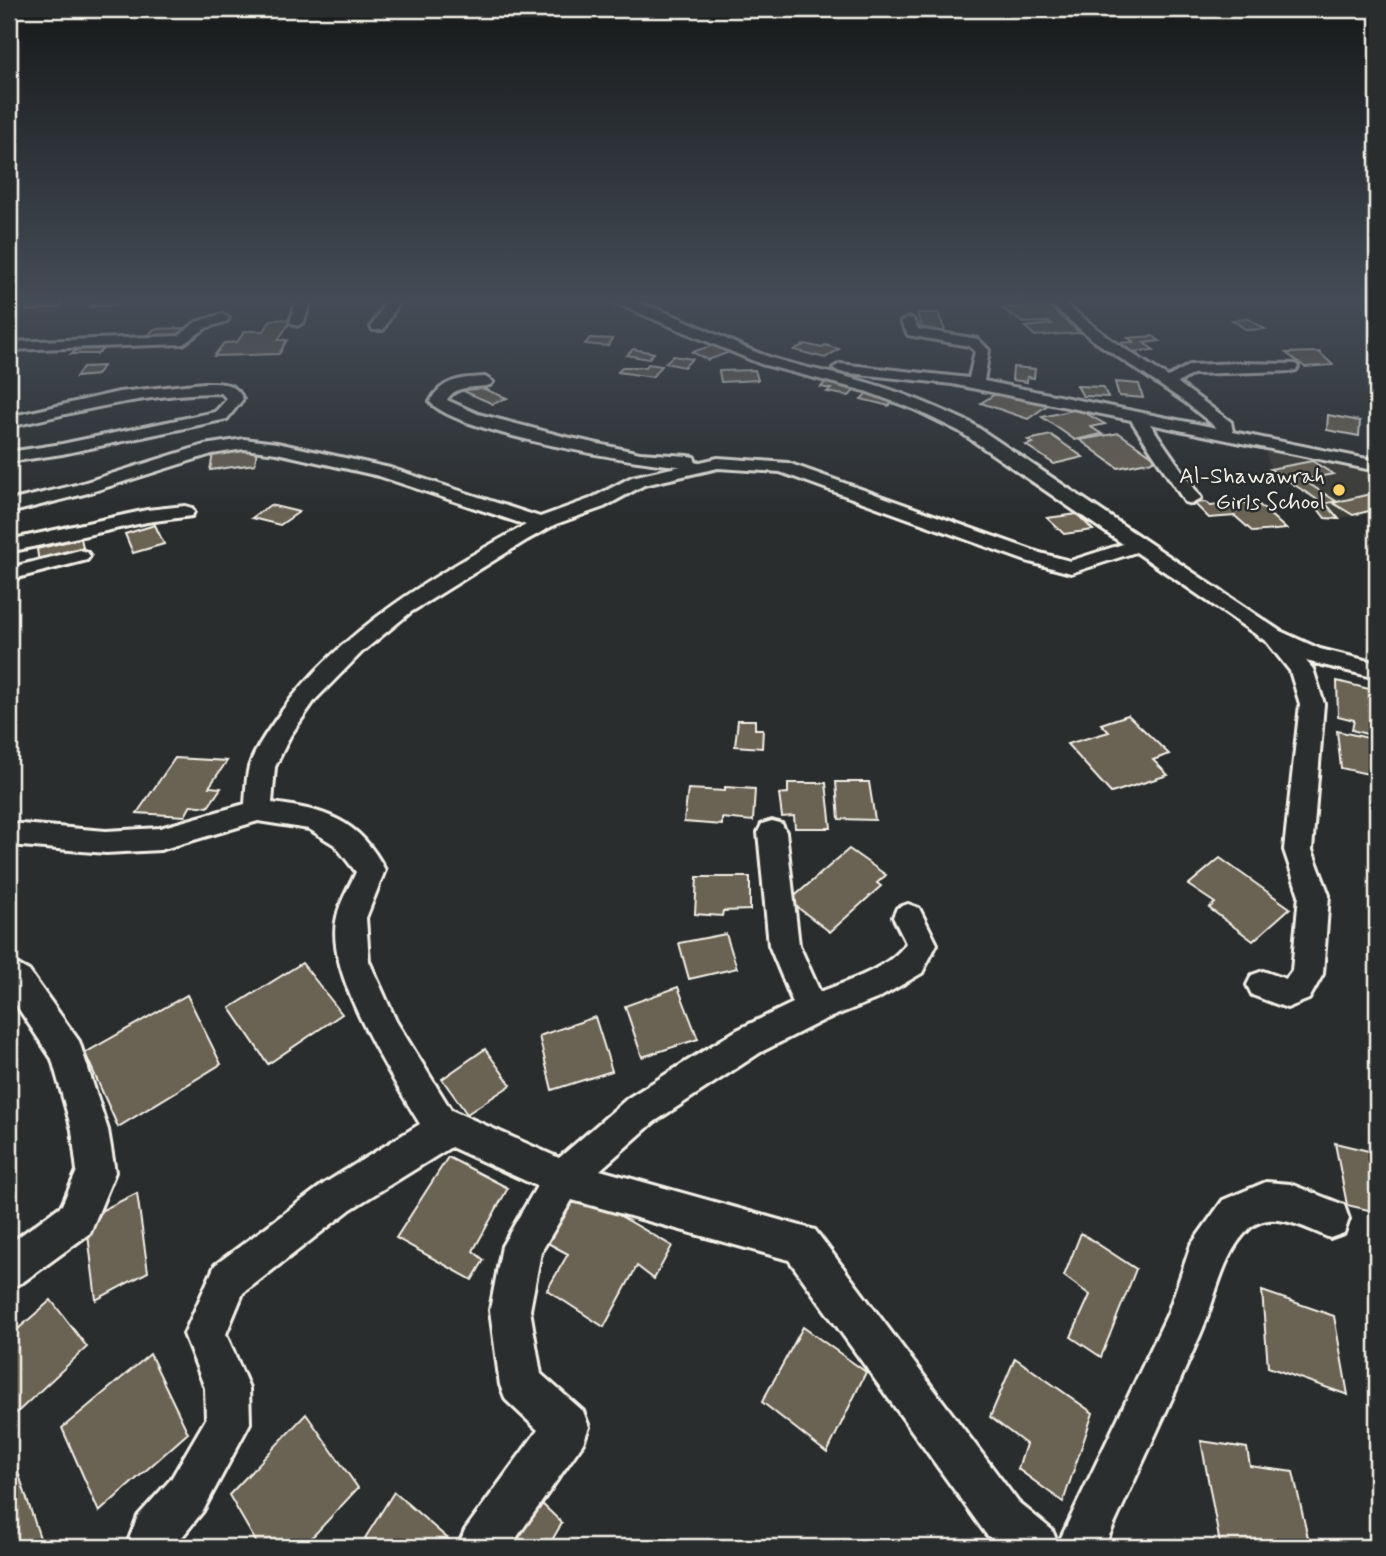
<svg xmlns="http://www.w3.org/2000/svg" width="1386" height="1556" font-family="Mynerve,sans-serif">
  <style>
    .built { fill: #3d3d39 }
    .building { fill: #6a6252; stroke: #f4f1e8; stroke-width: 2 }
    .lines { fill: none; stroke-linecap: round; stroke-linejoin: round }
    .street-casing { stroke: #f4f1e8; stroke-width: 6 }
    .street { fill: #2a2d2e; fill-rule: evenodd }
    .poi-dot { fill: #ffd166; stroke: #2a2d2e; stroke-width: 2.5 }
    .labels { text-anchor: middle; dominant-baseline: central; stroke-width: 5; stroke-linejoin: round; paint-order: stroke }
    .far-poi-label { font-size: 23px; fill: #f4f1e8; stroke: #2a2d2e; text-anchor: end }
  </style>
  <rect width="100%" height="100%" fill="#2a2d2e"/>
  <filter id="ink" filterUnits="userSpaceOnUse"><feTurbulence type="fractalNoise" baseFrequency=".0143" numOctaves="2"/><feDisplacementMap in="SourceGraphic" scale="14" xChannelSelector="R" yChannelSelector="G"/><feConvolveMatrix kernelMatrix="1 2 1 2 8 2 1 2 1" color-interpolation-filters="sRGB"/></filter>
  <g filter="url(#ink)">
    <polygon class="built" points="1264,446 1377,469 1377,512 1340,518 1270,469"/>
    <g class="building">
      <polygon points="63,299 60,307 27,311 31,301"/>
      <polygon points="119,299 116,305 90,307 98,301"/>
      <polygon points="1048,306 1080,333 1035,336 1025,327 1052,324 1049,322 1023,323 1002,308"/>
      <polygon points="917,313 938,313 946,333 924,333"/>
      <polygon points="292,319 278,340 287,340 279,354 214,356 224,343 237,342 245,331 264,331 271,320"/>
      <polygon points="1249,319 1265,329 1247,330 1232,320"/>
      <polygon points="185,328 179,336 147,337 154,329"/>
      <polygon points="1153,336 1160,341 1144,343 1154,350 1129,352 1116,343 1134,342 1128,338"/>
      <polygon points="590,338 612,339 608,346 585,344"/>
      <polygon points="805,344 822,348 825,345 839,349 825,358 794,350"/>
      <polygon points="714,345 730,352 708,360 692,352"/>
      <polygon points="82,346 107,346 97,354 71,354"/>
      <polygon points="633,349 654,353 648,359 627,355"/>
      <polygon points="1319,352 1333,365 1305,367 1286,353"/>
      <polygon points="673,356 692,359 684,367 665,363"/>
      <polygon points="648,364 662,366 652,377 618,372 622,367 646,367"/>
      <polygon points="103,366 97,375 76,377 83,367"/>
      <polygon points="1013,367 1035,369 1034,378 1027,377 1027,382 1012,380"/>
      <polygon points="755,370 758,380 721,382 719,371"/>
      <polygon points="828,379 859,386 849,396 827,392 831,389 821,387"/>
      <polygon points="1115,382 1139,384 1143,398 1119,396"/>
      <polygon points="1077,386 1103,387 1108,397 1083,396"/>
      <polygon points="467,387 473,389 479,387 507,398 493,404 461,390"/>
      <polygon points="868,392 896,398 889,406 861,399"/>
      <polygon points="997,393 1014,398 1020,394 1049,404 1028,419 981,403"/>
      <polygon points="1078,409 1105,424 1091,427 1102,434 1075,440 1042,417"/>
      <polygon points="1328,415 1360,421 1359,436 1327,430"/>
      <polygon points="1119,433 1158,460 1118,468 1080,440"/>
      <polygon points="1051,435 1083,457 1054,464 1026,445 1033,443 1028,440"/>
      <polygon points="257,449 255,464 210,470 213,454"/>
      <polygon points="1312,461 1333,474 1303,480 1336,501 1324,504 1270,469"/>
      <polygon points="1374,493 1377,494 1377,509 1353,515 1333,503"/>
      <polygon points="1206,502 1210,506 1256,502 1286,529 1253,532 1235,516 1209,518 1194,503"/>
      <polygon points="270,505 299,512 280,525 252,518"/>
      <polygon points="1315,505 1328,506 1339,519 1325,518"/>
      <polygon points="1077,514 1093,530 1064,534 1047,518"/>
      <polygon points="155,525 164,544 133,553 125,534"/>
      <polygon points="81,538 84,552 39,563 37,549"/>
      <polygon points="1337,681 1377,691 1377,737 1352,730 1354,720 1338,716"/>
      <polygon points="1128,715 1169,754 1153,760 1168,775 1111,793 1067,744 1109,732 1101,724"/>
      <polygon points="738,720 755,720 755,729 763,729 762,748 735,746"/>
      <polygon points="1337,731 1377,740 1377,776 1341,768"/>
      <polygon points="175,758 227,761 209,787 221,788 208,807 191,805 185,816 137,813"/>
      <polygon points="836,782 869,782 875,820 839,819"/>
      <polygon points="788,783 826,783 831,828 795,828 794,816 782,817 779,794 788,793"/>
      <polygon points="725,787 755,789 753,821 722,818 722,825 684,822 688,789 725,791"/>
      <polygon points="849,849 886,875 877,883 881,886 830,932 789,901"/>
      <polygon points="1220,858 1290,908 1253,941 1209,908 1215,903 1188,885"/>
      <polygon points="697,877 750,877 750,910 723,911 722,916 695,914"/>
      <polygon points="726,934 737,968 689,979 679,943"/>
      <polygon points="302,963 342,1014 268,1064 230,1008"/>
      <polygon points="678,987 698,1039 642,1057 625,1006"/>
      <polygon points="187,995 221,1064 118,1127 85,1053"/>
      <polygon points="595,1017 612,1071 552,1090 539,1036"/>
      <polygon points="485,1049 511,1085 467,1114 442,1079"/>
      <polygon points="1335,1143 1377,1153 1377,1212 1347,1205"/>
      <polygon points="448,1157 508,1188 473,1251 484,1260 472,1280 396,1238"/>
      <polygon points="574,1189 672,1246 654,1279 637,1266 604,1327 547,1290 568,1254 544,1241"/>
      <polygon points="137,1193 148,1272 96,1300 86,1218"/>
      <polygon points="1081,1233 1136,1269 1101,1357 1071,1337 1090,1295 1064,1276"/>
      <polygon points="1262,1291 1334,1316 1348,1395 1268,1367"/>
      <polygon points="51,1300 87,1347 9,1420 9,1337"/>
      <polygon points="803,1327 866,1372 827,1453 762,1402"/>
      <polygon points="150,1354 188,1433 99,1512 62,1428"/>
      <polygon points="1015,1358 1093,1413 1063,1502 1018,1469 1026,1444 990,1417"/>
      <polygon points="306,1414 358,1488 303,1547 259,1547 229,1495"/>
      <polygon points="1201,1441 1247,1448 1250,1466 1293,1472 1310,1547 1239,1547 1220,1544"/>
      <polygon points="16,1466 43,1547 9,1547 9,1472"/>
      <polygon points="394,1492 454,1544 452,1547 375,1547 365,1538"/>
      <polygon points="535,1497 562,1523 548,1547 506,1547"/>
    </g>
    <g class="lines">
      <defs>
        <g id="street">
          <polygon points="297,299 311,299 304,322 297,326 290,322"/>
          <polygon points="387,299 401,299 383,330 373,330 371,327"/>
          <path d="M606,299C654,297 725,343 772,358C806,369 842,374 876,385C909,395 940,409 971,423L1280,631L1320,649L1377,663V678L1306,661L1313,669L1324,704L1312,850L1329,895L1323,974L1309,999L1287,1008L1252,995L1247,985L1252,975L1263,971L1286,979L1292,971L1299,895L1284,850L1300,704L1290,671L1267,642L1136,552L1071,573L1026,561L780,472L718,468L644,485L604,507L556,524L527,540L411,612L362,652L315,700L290,736L275,767L272,803C325,810 359,819 385,870L366,918L369,961L396,1021L451,1110L559,1158L628,1098L737,1030L793,1003L769,945L758,832L762,824L772,821L782,824L786,832L799,945L820,992C846,982 892,967 906,943L893,917L897,908L908,904L919,908L937,944L922,973L879,998L824,1020L761,1052L654,1122L600,1170L815,1230L1018,1502L1052,1530L1058,1544L1168,1313L1191,1245L1223,1200L1266,1182L1290,1184L1344,1205L1349,1219L1344,1233L1330,1238C1308,1229 1272,1208 1250,1228C1221,1255 1216,1299 1201,1333C1170,1405 1136,1476 1104,1547H1000L986,1534L789,1260L572,1200L541,1252L530,1310L541,1374L583,1411L589,1427L583,1443L510,1547H458L465,1530L538,1430L506,1400L500,1385L490,1310L502,1246L537,1186L451,1147L351,1209L243,1293L226,1334L249,1388L250,1423L203,1511L174,1547H126L138,1516L171,1479L206,1419L205,1388L184,1334L215,1265L325,1183L420,1124C392,1077 323,971 337,917C340,901 350,886 356,872L335,845L309,829L258,821L160,850L106,853L9,845V823L106,831L160,828L245,804C246,793 246,778 249,767C255,748 270,728 281,712C343,628 436,574 526,525L379,476L277,453L244,449L212,454L88,493L9,513V501L76,485L204,445L244,439L277,443L390,468L540,517L590,499L632,477L681,466C638,464 455,432 430,402C441,379 462,378 485,377L493,382L490,385C474,389 456,384 447,400L478,414L566,437L640,453L688,456L694,457L696,463L718,458L788,463L1040,553L1070,561L1123,544L959,431L916,410L865,391L761,364Z"/>
          <polygon points="1045,299 1059,299 1113,341 1168,377 1190,365 1238,363 1296,364 1298,367 1296,370 1291,371 1193,374 1178,383 1231,422 1233,432 1377,461 1377,471 1150,424 1201,498 1192,504 1185,502 1131,420 952,384 840,372 833,368 840,364 969,378 975,351 969,346 908,335 901,322 908,318 913,319 918,329 978,339 989,350 984,381 1217,428 1185,402 1093,340"/>
          <polygon points="222,314 229,318 227,321 206,328 183,344 9,350 9,342 179,336 196,322"/>
          <path d="M204,383C221,383 235,382 243,399L227,419L62,454L9,462V452L62,444L215,412L227,399L221,393C149,393 79,411 9,427V417L119,392Z"/>
          <polygon points="185,506 192,508 194,512 192,516 147,522 9,552 9,540 147,510"/>
          <polygon points="80,550 87,552 90,556 87,560 9,580 9,568"/>
          <polygon points="9,960 29,971 79,1041 108,1130 115,1172 90,1233 23,1282 9,1288 9,1244 62,1205 77,1171 72,1130 52,1059 9,994"/>
        </g>
      </defs>
      <use href="#street" class="street-casing"/>
      <use href="#street" class="street"/>
    </g>
  </g>
  <linearGradient id="sky" x2="0" y2="1"><stop stop-color="#171919"/><stop offset="0.58" stop-color="#444c57"/><stop offset="1" stop-color="#444c57" stop-opacity="0"/></linearGradient>
  <rect width="1386" height="517" fill="url(#sky)"/>
  <circle class="poi-dot" cx="1339" cy="490" r="7"/>
  <g class="labels">
    <g class="far-poi-label">
      <text x="1325" y="477">Al-Shawawrah<tspan x="1325" dy="26">Girls School</tspan></text>
    </g>
  </g>
  <rect width="1386" height="1556" fill="none" stroke="#2a2d2e" stroke-width="35"/>
  <rect x="18" y="18" width="1351" height="1521" fill="none" stroke="#f4f1e8" stroke-width="2.5" filter="url(#ink)"/>
</svg>
